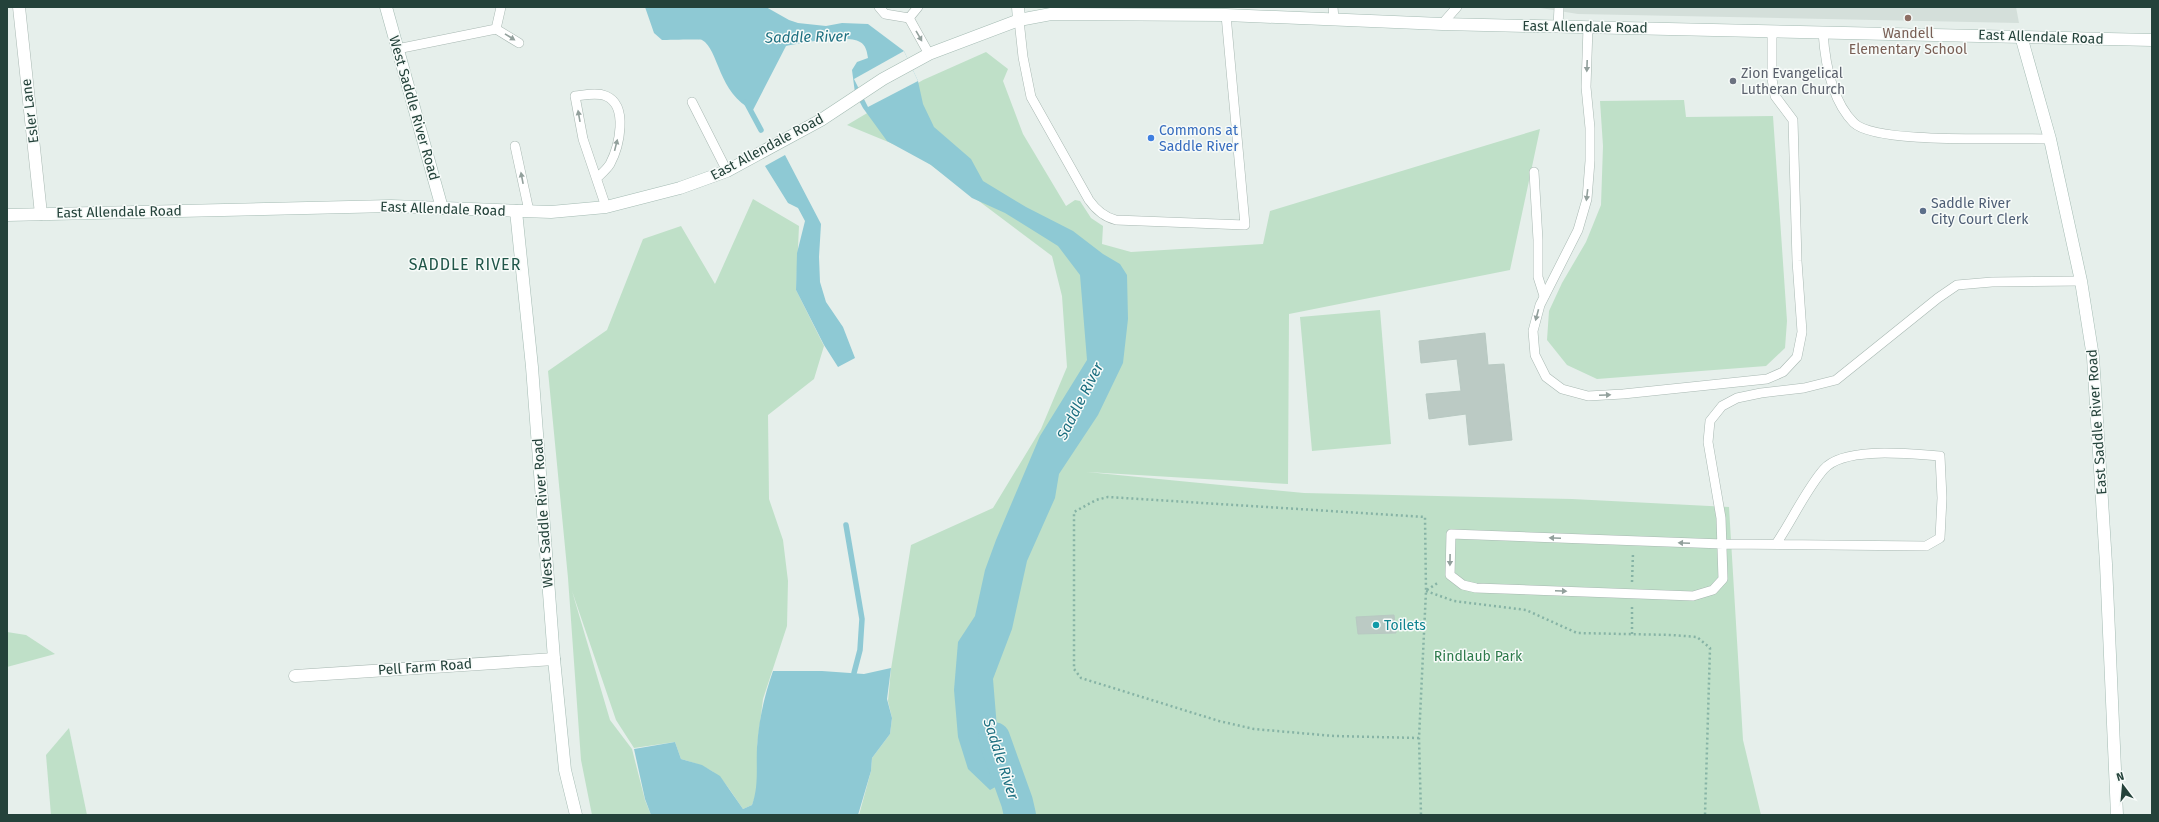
<svg xmlns="http://www.w3.org/2000/svg" width="2159" height="822" font-family="'Fira Sans',sans-serif">
  <style>
    .built { fill: #d4dfda }
    .green { fill: #bfe0c8 }
    .water { fill: #8ec9d4 }
    .pier { fill: #e6efeb }
    .lines { fill: none; stroke-linecap: round; stroke-linejoin: round }
    .stream { stroke: #8ec9d4; stroke-width: 5.5 }
    .river { stroke: #8ec9d4; stroke-width: 32 }
    .building { fill: #bbcac4; stroke: #b8c9c2 }
    .lane-casing { stroke: #a8b8b2; stroke-width: 10 }
    .street-casing { stroke: #a8b8b2; stroke-width: 13 }
    .secondary-casing { stroke: #a4bbb3; stroke-width: 13 }
    .path { stroke: #86b3a5; stroke-width: 2.5; stroke-dasharray: 2 3; stroke-linecap: butt }
    .lane { stroke: #fff; stroke-width: 9 }
    .street { stroke: #fff; stroke-width: 12 }
    .secondary { stroke: #fff; stroke-width: 12 }
    .oneway { fill: #92a09c }
    .education-dot { fill: #8d6e63; stroke: #f7fbf9; stroke-width: 1.5 }
    .worship-dot { fill: #6b7280; stroke: #f7fbf9; stroke-width: 1.5 }
    .shop-dot { fill: #3f7fe0; stroke: #f7fbf9; stroke-width: 1.5 }
    .service-dot { fill: #5c6f8a; stroke: #f7fbf9; stroke-width: 1.5 }
    .culture-dot { fill: #0f9aa8; stroke: #f7fbf9; stroke-width: 1.5 }
    .labels { text-anchor: middle; dominant-baseline: central; stroke-width: 3; stroke-linejoin: round; paint-order: stroke }
    .street-label { font-size: 14px; fill: #24423a; stroke: #f7fbf9 }
    .education-label { font-size: 14px; fill: #785e54; stroke: #f7fbf9 }
    .worship-label { font-size: 14px; fill: #5b616d; stroke: #f7fbf9; text-anchor: start }
    .shop-label { font-size: 14px; fill: #366cbe; stroke: #f7fbf9; text-anchor: start }
    .service-label { font-size: 14px; fill: #4e5e75; stroke: #f7fbf9; text-anchor: start }
    .culture-label { font-size: 14px; fill: #0d838f; stroke: #f7fbf9; text-anchor: start }
    .park-label { font-size: 14px; fill: #2d7a4b; stroke: #f7fbf9 }
    .water-label { font-size: 15px; font-style: italic; fill: #1c6f80; stroke: #f7fbf9 }
    .quarter-label { font-size: 16px; letter-spacing: 1px; fill: #1f5548; stroke: #f7fbf9 }
  </style>
  <rect width="100%" height="100%" fill="#e6efeb"/>
  <polygon class="built" points="1534,7 2016,7 2019,23 1578,14"/>
  <g class="green">
    <polygon points="986,52 1008,69 1003,81 1023,134 1066,206 1075,200 1080,201 1091,218 1103,226 1102,244 1131,252 1263,244 1270,211 1540,129 1510,270 1289,314 1288,484 1087,472 1304,493 1572,499 1729,507 1743,740 1761,815 859,815 871,771 872,758 890,734 892,718 888,701 891,669 911,545 993,508 1041,429 1067,367 1062,296 1052,256 915,153 847,125 923,80"/>
    <polygon points="1684,100 1686,117 1773,116 1787,321 1785,348 1766,366 1597,379 1567,365 1547,340 1549,311 1562,283 1586,242 1601,205 1603,146 1600,101"/>
    <path d="M753,199L799,226L796,290L824,346L814,379L768,415L769,499L783,540L788,581L787,626L763,699L757,747V791L752,805L743,809C721,777 720,770 681,759L675,742L634,748L616,720L572,591L610,720L632,749L645,800L651,815H592L581,760L568,578L548,371L607,330L643,239L681,226L715,284Z"/>
    <polygon points="1380,310 1391,444 1312,451 1300,317"/>
    <polygon points="7,632 26,635 55,654 7,667"/>
    <polygon points="69,728 87,815 51,815 46,755"/>
  </g>
  <g class="water">
    <path d="M645,7H766L789,20L798,23L826,26L842,23L868,24L904,51L918,81L923,104L934,127L971,159L983,181L1026,207L1073,231L1103,254L1120,264L1127,275L1128,319L1123,363L1098,415L1059,474L1055,498L1027,561L1012,629L993,679L997,728L1015,776L990,790L968,769L958,737L954,690L958,642L975,616L985,570L996,540L1040,436L1087,360L1080,275L1058,246L1005,213L972,198L931,165L887,141L863,108L855,93L852,70L857,62L868,58C867,52 866,45 860,42C848,34 801,43 786,46L753,110C718,94 719,49 702,40C699,39 668,40 662,40L654,33Z"/>
    <polygon points="785,155 821,224 819,257 820,282 826,302 843,327 855,358 838,367 824,345 796,290 797,253 805,221 798,208 788,203 765,166"/>
    <path d="M891,668L887,699L892,718L890,734L872,758L871,771L858,815H651L645,799L634,749L675,742L681,759L702,765L720,776L743,809L752,805C759,786 756,767 757,747C759,719 764,697 773,671H822L864,674Z"/>
  </g>
  <polygon class="pier" points="904,51 918,81 868,107 854,79"/>
  <g class="lines">
    <g class="stream">
      <polyline points="746,102 761,130"/>
      <polyline points="846,525 862,619 860,650 854,673"/>
    </g>
    <polyline class="river" points="994,738 1017,802 1020,815"/>
  </g>
  <g class="building">
    <polygon points="1485,333 1488,365 1504,364 1512,440 1469,445 1466,414 1429,419 1426,394 1461,391 1457,359 1421,363 1419,341"/>
    <polygon points="1394,615 1396,633 1358,634 1356,617"/>
  </g>
  <g class="lines">
    <defs>
      <g id="lane">
        <polyline points="501,7 496,29 519,43"/>
        <polyline points="879,7 885,14 909,18"/>
        <polyline points="1333,7 1334,19"/>
        <polyline points="909,18 929,54"/>
        <polyline points="909,18 918,7"/>
        <path d="M1019,20L1023,57L1031,97L1089,200C1096,210 1104,217 1116,220L1245,225L1226,15"/>
        <polyline points="1442,24 1457,7"/>
        <polyline points="1558,26 1559,7"/>
        <polyline points="1588,27 1586,87 1590,128 1590,161 1587,199 1578,230 1540,305 1533,331 1535,355 1546,377 1562,389 1588,396 1623,394 1767,379 1783,372 1797,357 1802,332 1797,261 1793,120 1775,96 1772,79 1772,31"/>
        <path d="M1823,32C1825,63 1831,100 1854,123C1877,145 2013,137 2050,139"/>
        <polyline points="397,49 496,29"/>
        <polyline points="692,102 727,171"/>
        <polyline points="515,146 529,211"/>
        <polyline points="1534,172 1538,240 1538,277 1544,296"/>
        <path d="M597,178C601,174 607,169 610,164C619,147 629,106 606,96C597,92 585,95 575,96L583,139L606,207"/>
        <path d="M1776,544C1791,522 1807,488 1824,469C1844,446 1911,454 1940,456L1942,498L1940,538L1926,546L1723,544L1451,534L1450,575L1463,585L1476,588L1693,596L1713,590L1723,579L1721,518L1708,442L1710,421L1722,406L1737,398L1761,393L1804,388L1836,380L1938,298L1957,285L1992,282L2081,281"/>
      </g>
      <g id="street">
        <polyline points="19,7 41,214"/>
        <polyline points="295,676 554,659"/>
      </g>
      <g id="secondary">
        <polyline points="386,7 442,208"/>
        <polyline points="1018,7 1019,20"/>
        <polyline points="2021,36 2050,139 2081,281 2093,357 2106,564 2117,815"/>
        <polyline points="516,211 532,367 554,659 565,770 576,815"/>
        <polyline points="7,215 391,206 551,212 606,207 680,188 727,171 821,120 883,79 929,54 1019,20 1051,14 1226,15 1442,24 2152,40"/>
      </g>
    </defs>
    <use href="#lane" class="lane-casing"/>
    <use href="#street" class="street-casing"/>
    <use href="#secondary" class="secondary-casing"/>
    <g class="path">
      <polyline points="1632,582 1633,553"/>
      <polyline points="1427,590 1439,582"/>
      <polyline points="1426,591 1454,601 1526,610 1577,633 1672,635 1697,637 1710,648 1705,815"/>
      <polyline points="1632,634 1632,607"/>
      <polyline points="1419,738 1334,736 1254,729 1219,721 1081,678 1074,669 1074,512 1096,500 1108,497 1425,517 1426,591 1419,738 1421,815"/>
    </g>
    <use href="#lane" class="lane"/>
    <use href="#street" class="street"/>
    <use href="#secondary" class="secondary"/>
  </g>
  <defs><path id="oneway-solid" d="M-6-.8H1V-3.2L6.5 0L1 3.2V.8H-6Z"/></defs>
  <g class="oneway">
    <use href="#oneway-solid" transform="translate(919 36) rotate(60)"/>
    <use href="#oneway-solid" transform="translate(510 37) rotate(32)"/>
    <use href="#oneway-solid" transform="translate(1587 66) rotate(92)"/>
    <use href="#oneway-solid" transform="translate(579 116) rotate(-100)"/>
    <use href="#oneway-solid" transform="translate(616 145) rotate(-76)"/>
    <use href="#oneway-solid" transform="translate(522 178) rotate(-101)"/>
    <use href="#oneway-solid" transform="translate(1587 195) rotate(97)"/>
    <use href="#oneway-solid" transform="translate(1537 315) rotate(105)"/>
    <use href="#oneway-solid" transform="translate(1605 395) rotate(-3)"/>
    <use href="#oneway-solid" transform="translate(1555 538) rotate(-178)"/>
    <use href="#oneway-solid" transform="translate(1684 543) rotate(-178)"/>
    <use href="#oneway-solid" transform="translate(1450 560) rotate(91)"/>
    <use href="#oneway-solid" transform="translate(1561 591) rotate(2)"/>
  </g>
  <circle class="education-dot" cx="1908" cy="18" r="4"/>
  <circle class="worship-dot" cx="1733" cy="81" r="4"/>
  <circle class="shop-dot" cx="1151" cy="138" r="4"/>
  <circle class="service-dot" cx="1923" cy="211" r="4"/>
  <circle class="culture-dot" cx="1376" cy="625" r="4"/>
  <g class="labels">
    <g class="street-label">
      <text transform="translate(1585 27) rotate(1)">East Allendale Road</text>
      <text transform="translate(2041 37) rotate(2)">East Allendale Road</text>
      <text transform="translate(414 108) rotate(74)">West Saddle River Road</text>
      <text transform="translate(30 111) rotate(-97)">Esler Lane</text>
      <text transform="translate(767 147) rotate(-28)">East Allendale Road</text>
      <text transform="translate(443 209) rotate(2)">East Allendale Road</text>
      <text transform="translate(119 212) rotate(-1)">East Allendale Road</text>
      <text transform="translate(2097 422) rotate(-94)">East Saddle River Road</text>
      <text transform="translate(543 513) rotate(-94)">West Saddle River Road</text>
      <text transform="translate(425 667) rotate(-4)">Pell Farm Road</text>
    </g>
    <g class="education-label">
      <text x="1908" y="33">Wandell<tspan x="1908" dy="16">Elementary School</tspan></text>
    </g>
    <g class="worship-label">
      <text x="1741" y="73">Zion Evangelical<tspan x="1741" dy="16">Lutheran Church</tspan></text>
    </g>
    <g class="shop-label">
      <text x="1159" y="130">Commons at<tspan x="1159" dy="16">Saddle River</tspan></text>
    </g>
    <g class="service-label">
      <text x="1931" y="203">Saddle River<tspan x="1931" dy="16">City Court Clerk</tspan></text>
    </g>
    <g class="culture-label">
      <text x="1384" y="625">Toilets</text>
    </g>
    <g class="park-label">
      <text x="1478" y="656">Rindlaub Park</text>
    </g>
    <g class="water-label">
      <text transform="translate(807 37) rotate(-1)">Saddle River</text>
      <text transform="translate(1080 401) rotate(-63)">Saddle River</text>
      <text transform="translate(1001 759) rotate(72)">Saddle River</text>
    </g>
    <g class="quarter-label">
      <text x="465" y="264">SADDLE RIVER</text>
    </g>
  </g>
  <rect width="2159" height="822" fill="none" stroke="#24423a" stroke-width="16"/>
  <g transform="translate(2123 786) rotate(344)" stroke="#f7fbf9" stroke-width="3" paint-order="stroke">
  <path d="M0-3L7 15L0 10L-7 15Z" fill="#24423a"/>
  <text y="-6" font-size="11" font-weight="bold" text-anchor="middle" fill="#24423a">N</text>
  </g>
</svg>
